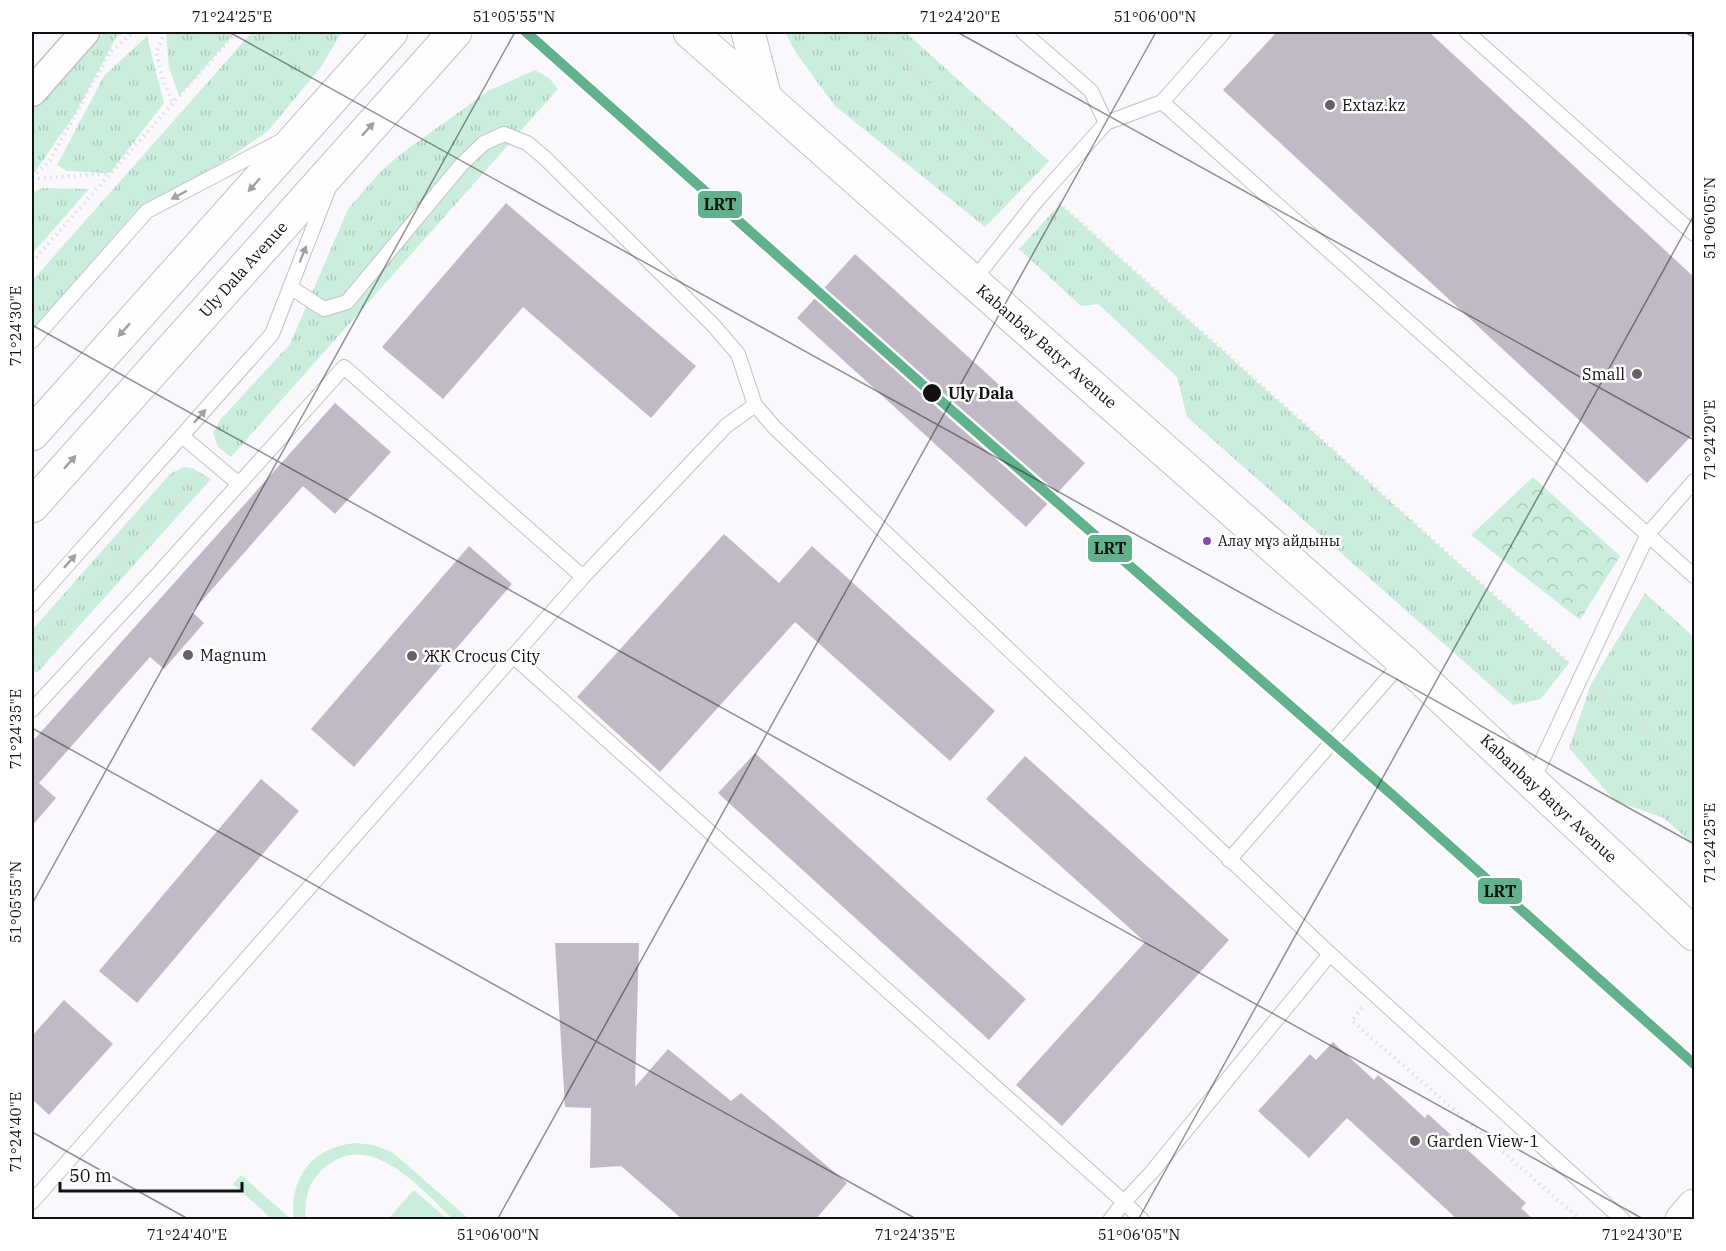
<svg xmlns="http://www.w3.org/2000/svg" width="1726" height="1251" font-family="'IBM Plex Serif',serif">
  <style>
    .grass { fill: url(#grass-tufts) }
    .forest { fill: url(#forest-crowns) }
    .pitch { fill: #cbeedc }
    .building { fill: #c1bac6 }
    .lines { fill: none; stroke-linecap: round; stroke-linejoin: round }
    .lane-casing { stroke: #c3c1c4; stroke-width: 16 }
    .street-casing { stroke: #c3c1c4; stroke-width: 31 }
    .secondary-casing { stroke: #c3c1c4; stroke-width: 35 }
    .path { stroke: #e0dfe0; stroke-width: 4; stroke-dasharray: 1.5 4.5; stroke-linecap: butt }
    .lane { stroke: #fefeff; stroke-width: 14 }
    .street { stroke: #fefeff; stroke-width: 28 }
    .secondary { stroke: #fefeff; stroke-width: 33 }
    .rail-1-casing { stroke: #fff; stroke-width: 15 }
    .rail-1 { stroke: #60b18c; stroke-width: 10 }
    .oneway { fill: #a09fa1 }
    .ticks { fill: none; stroke: #121013; stroke-width: 1.5; stroke-opacity: 0.45 }
    .poi-dot { fill: #636165; stroke: #fff; stroke-width: 2 }
    .stop-dot { fill: #121013; stroke: #fff; stroke-width: 2 }
    .bus-dot { fill: #8e44ad; stroke: #fff; stroke-width: 2 }
    .labels { text-anchor: middle; dominant-baseline: central; stroke-width: 5; stroke-linejoin: round; paint-order: stroke }
    .bus-label { font-size: 14px; fill: #121013; stroke: #fff; text-anchor: start }
    .poi-label { font-size: 16px; fill: #121013; stroke: #fff; text-anchor: start }
    .street-label { font-size: 16px; fill: #121013; stroke: #fff }
    .stop-label { font-size: 16px; font-weight: bold; fill: #121013; stroke: #fff; text-anchor: start }
    .line-badge { stroke: #fff; stroke-width: 2 }
    .pale-badge-label { font-size: 16px; text-anchor: middle; font-weight: bold; fill: #111 }
    .neatline { fill: none; stroke: #121013; stroke-width: 2 }
    .ticks-label { font-size: 15px; text-anchor: middle; fill: #121013 }
  </style>
  <defs>
    <pattern id="grass-tufts" width="24" height="20" patternUnits="userSpaceOnUse" patternTransform="scale(1.5)"><rect width="24" height="20" fill="#cbeedc"/><path d="M3 7l-1-3M5 7V3M7 7l1-3M15 17l-1-3M17 17v-4M19 17l1-3" fill="none" stroke="#adcbbc"/></pattern>
    <pattern id="forest-crowns" width="20" height="18" patternUnits="userSpaceOnUse" patternTransform="scale(1.5)"><rect width="20" height="18" fill="#cbeedc"/><path d="M2 6a3 3 0 1 1 6 0M12 15a3 3 0 1 1 6 0" fill="none" stroke="#adcbbc"/></pattern>
  </defs>
  <rect width="100%" height="100%" fill="#faf8fc"/>
  <g class="grass">
    <polygon points="103,32 130,32 117,36 75,114 32,176 32,109"/>
    <polygon points="166,32 236,32 179,96 169,67"/>
    <polygon points="252,32 342,32 321,67 268,131 217,166 134,213 32,330 32,281"/>
    <polygon points="785,32 905,32 1049,161 985,227 835,106 796,53"/>
    <polygon points="147,36 164,103 110,173 67,171 57,165 104,76"/>
    <polygon points="535,70 549,78 558,89 231,457 218,447 213,433 220,420 290,344 348,209 380,172 398,156 488,91"/>
    <polygon points="43,188 89,189 32,254 32,193"/>
    <polygon points="1060,204 1569,663 1541,699 1513,705 1187,417 1177,377 1098,304 1081,306 1019,249"/>
    <polygon points="183,467 192,468 211,479 37,673 32,669 32,630 170,474"/>
    <polygon points="1645,593 1694,637 1694,845 1664,818 1615,801 1569,748 1591,684"/>
  </g>
  <polygon class="forest" points="1533,477 1620,556 1580,620 1471,535"/>
  <g class="pitch">
    <path d="M355,1143L373,1145L392,1152L469,1219H453C420,1189 370,1126 323,1169C308,1182 304,1201 306,1219H294C289,1177 313,1147 355,1143Z"/>
    <polygon points="241,1175 291,1219 272,1219 233,1184"/>
    <polygon points="414,1190 447,1219 388,1219"/>
  </g>
  <g class="building">
    <polygon points="1277,32 1429,32 1695,278 1695,432 1647,483 1223,90"/>
    <polygon points="506,203 696,366 651,418 523,307 443,399 382,347"/>
    <polygon points="855,254 1085,463 1026,527 797,318"/>
    <polygon points="335,403 391,452 335,514 303,486 192,612 204,623 164,669 150,657 39,783 56,798 32,826 32,742"/>
    <polygon points="724,534 779,583 812,546 995,711 950,761 795,622 660,772 577,697"/>
    <polygon points="469,546 512,584 354,767 311,729"/>
    <polygon points="755,753 1026,999 989,1040 718,793"/>
    <polygon points="1025,756 1229,940 1062,1126 1016,1085 1145,942 986,799"/>
    <polygon points="261,779 299,811 137,1003 99,971"/>
    <polygon points="555,943 639,943 635,1087 668,1049 731,1101 741,1093 847,1183 815,1220 683,1220 621,1166 590,1168 591,1108 565,1107"/>
    <polygon points="64,1000 113,1044 49,1115 32,1099 32,1036"/>
    <polygon points="1333,1042 1374,1080 1378,1075 1425,1118 1428,1114 1526,1203 1521,1208 1534,1220 1458,1220 1347,1118 1309,1158 1258,1111 1310,1054 1316,1060"/>
  </g>
  <g class="lines">
    <defs>
      <g id="lane">
        <polyline points="1023,32 1091,91 1106,123"/>
        <polyline points="1224,32 1162,102 1694,576"/>
        <polyline points="1467,32 1694,234"/>
        <polyline points="973,281 1038,199 1106,123 1162,102"/>
        <polyline points="290,287 324,309 347,302 461,165 484,143 504,134 527,143 545,158 714,326 738,354 755,405"/>
        <polyline points="32,341 147,211 279,142"/>
        <polyline points="182,436 239,484"/>
        <polyline points="32,605 272,334 328,190"/>
        <polyline points="513,656 1124,1202 1151,1173 1330,954 775,428 755,405 726,426 583,577"/>
        <polyline points="32,710 159,573 344,367 583,577 32,1202"/>
        <polyline points="1538,769 1648,534 1694,481"/>
        <polyline points="1229,860 1403,661"/>
        <polyline points="1330,954 1623,1220"/>
        <polyline points="1110,1220 1124,1202 1142,1220"/>
      </g>
      <polyline id="street" points="32,92 85,32"/>
      <g id="secondary">
        <polyline points="690,32 1403,661 1694,934"/>
        <polyline points="748,32 765,98"/>
        <polyline points="32,434 391,32"/>
        <polyline points="32,506 455,32"/>
        <polyline points="1682,1220 1694,1206"/>
      </g>
    </defs>
    <use href="#lane" class="lane-casing"/>
    <use href="#street" class="street-casing"/>
    <use href="#secondary" class="secondary-casing"/>
    <g class="path">
      <polyline points="165,32 156,52 163,80 173,103"/>
      <polyline points="870,32 1031,178"/>
      <polyline points="32,177 49,162 110,52 134,32"/>
      <polyline points="32,179 109,173"/>
      <polyline points="1059,203 1568,662"/>
      <polyline points="32,262 236,32"/>
      <polyline points="32,658 198,474"/>
      <polyline points="1596,688 1694,776"/>
      <polyline points="1362,1008 1352,1021 1581,1220"/>
    </g>
    <use href="#lane" class="lane"/>
    <use href="#street" class="street"/>
    <use href="#secondary" class="secondary"/>
    <defs>
      <polyline id="rail-1" points="526,32 933,394 1397,799 1694,1064"/>
    </defs>
    <use href="#rail-1" class="rail-1-casing"/>
    <use href="#rail-1" class="rail-1"/>
  </g>
  <defs><path id="oneway-solid" d="M-6-.8H1V-3.2L6.5 0L1 3.2V.8H-6Z" transform="scale(1.5)"/></defs>
  <g class="oneway">
    <use href="#oneway-solid" transform="translate(368 129) rotate(-48)"/>
    <use href="#oneway-solid" transform="translate(254 185) rotate(132)"/>
    <use href="#oneway-solid" transform="translate(179 195) rotate(152)"/>
    <use href="#oneway-solid" transform="translate(303 254) rotate(-68)"/>
    <use href="#oneway-solid" transform="translate(124 330) rotate(132)"/>
    <use href="#oneway-solid" transform="translate(200 416) rotate(-48)"/>
    <use href="#oneway-solid" transform="translate(70 462) rotate(-48)"/>
    <use href="#oneway-solid" transform="translate(70 561) rotate(-48)"/>
  </g>
  <path class="ticks" d="M229,32L1694,844M957,32L1694,440M1684,32L1694,37M32,325L1645,1220M32,728L918,1220M32,904L515,32M32,1132L190,1220M497,1220L1156,32M1138,1220L1694,215"/>
  <g class="poi-dot">
    <circle cx="1330" cy="105" r="6"/>
    <circle cx="1637" cy="374" r="6"/>
    <circle cx="188" cy="655" r="6"/>
    <circle cx="412" cy="656" r="6"/>
    <circle cx="1415" cy="1141" r="6"/>
  </g>
  <circle class="stop-dot" cx="932" cy="393" r="10"/>
  <circle class="bus-dot" cx="1207" cy="541" r="5"/>
  <g class="labels">
    <g class="bus-label">
      <text x="1218" y="541">Алау мұз айдыны</text>
    </g>
    <g class="poi-label">
      <text x="1342" y="105">Extaz.kz</text>
      <text x="1625" y="374" text-anchor="end">Small</text>
      <text x="200" y="655">Magnum</text>
      <text x="424" y="656">ЖК Crocus City</text>
      <text x="1427" y="1141">Garden View-1</text>
    </g>
    <g class="street-label">
      <text transform="translate(243 269) rotate(-48)">Uly Dala Avenue</text>
      <text transform="translate(1047 346) rotate(41)">Kabanbay Batyr Avenue</text>
      <text transform="translate(1549 798) rotate(43)">Kabanbay Batyr Avenue</text>
    </g>
    <g class="stop-label">
      <text x="948" y="393">Uly Dala</text>
    </g>
  </g>
  <g class="line-badge">
    <rect x="697" y="190" width="46" height="29" rx="6" fill="#60b18c"/>
    <rect x="1087" y="534" width="46" height="29" rx="6" fill="#60b18c"/>
    <rect x="1477" y="877" width="46" height="28" rx="6" fill="#60b18c"/>
  </g>
  <g class="pale-badge-label">
    <text x="720" y="210">LRT</text>
    <text x="1110" y="554">LRT</text>
    <text x="1500" y="897">LRT</text>
  </g>
  <rect width="1726" height="1251" fill="none" stroke="#ffffff" stroke-width="66"/>
  <path d="M60 1182v9h182v-9" fill="none" stroke="#121013" stroke-width="3"/>
  <text x="69" y="1182" font-size="18" fill="#121013" stroke="#ffffff" stroke-width="4.5" paint-order="stroke">50 m</text>
  <rect x="33" y="33" width="1660" height="1185" class="neatline"/>
  <g class="ticks-label">
    <text x="232" y="22">71°24'25"E</text>
    <text x="514" y="22">51°05'55"N</text>
    <text x="960" y="22">71°24'20"E</text>
    <text x="1155" y="22">51°06'00"N</text>
    <text transform="translate(1710 218) rotate(-90)" y="5">51°06'05"N</text>
    <text transform="translate(16 326) rotate(-90)" y="5">71°24'30"E</text>
    <text transform="translate(1710 440) rotate(-90)" y="5">71°24'20"E</text>
    <text transform="translate(16 729) rotate(-90)" y="5">71°24'35"E</text>
    <text transform="translate(1710 843) rotate(-90)" y="5">71°24'25"E</text>
    <text transform="translate(16 902) rotate(-90)" y="5">51°05'55"N</text>
    <text transform="translate(16 1132) rotate(-90)" y="5">71°24'40"E</text>
    <text x="187" y="1240">71°24'40"E</text>
    <text x="498" y="1240">51°06'00"N</text>
    <text x="915" y="1240">71°24'35"E</text>
    <text x="1139" y="1240">51°06'05"N</text>
    <text x="1642" y="1240">71°24'30"E</text>
  </g>
</svg>
